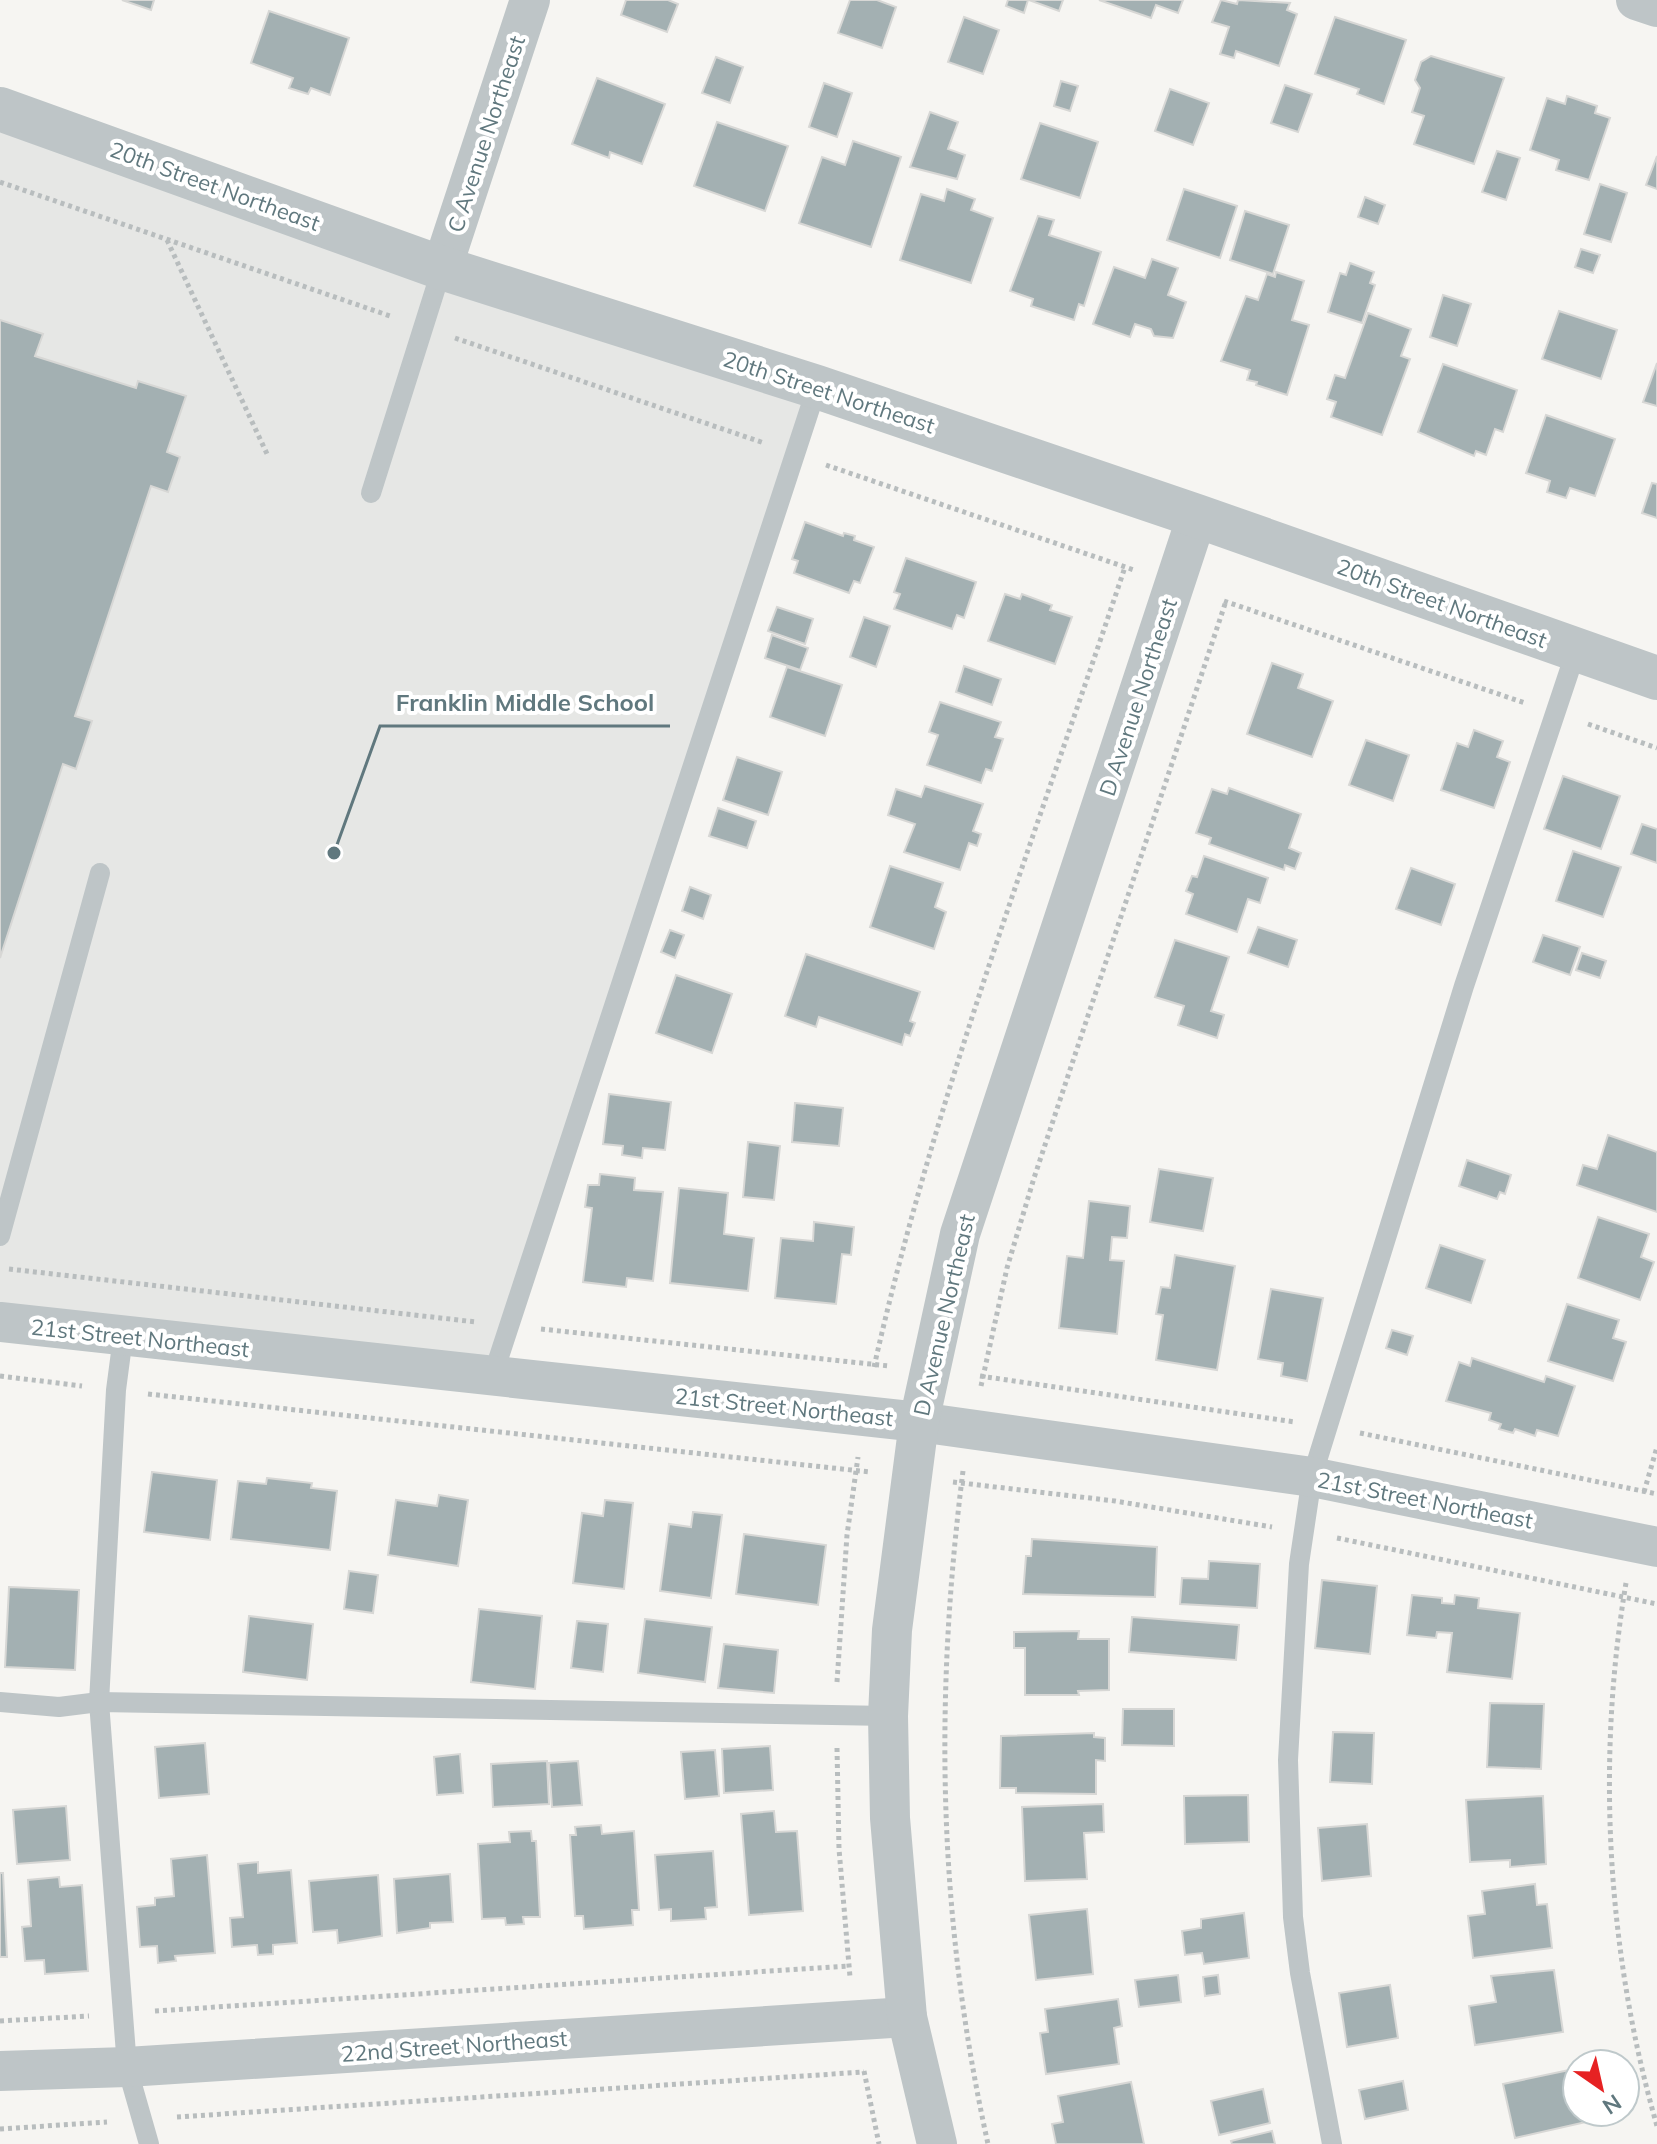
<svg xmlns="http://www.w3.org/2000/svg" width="1657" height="2144" font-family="Mulish,sans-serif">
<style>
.built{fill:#e6e7e5}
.building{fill:#a3b0b2;stroke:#d7d7d5;stroke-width:2}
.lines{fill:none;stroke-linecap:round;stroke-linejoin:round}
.path{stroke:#b8bdbe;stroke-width:5;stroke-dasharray:4 4;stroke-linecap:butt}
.service{stroke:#bec5c7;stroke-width:20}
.minor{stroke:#bec5c7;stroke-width:40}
.tertiary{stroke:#bec5c7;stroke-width:44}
.labels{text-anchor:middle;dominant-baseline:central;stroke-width:8;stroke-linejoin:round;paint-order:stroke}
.street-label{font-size:22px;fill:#60787e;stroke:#fff}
.leader{fill:none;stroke:#60787e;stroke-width:3}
.callout-dot{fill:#60787e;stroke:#fff;stroke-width:3}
.callout-label{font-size:24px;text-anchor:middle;font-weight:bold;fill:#60787e;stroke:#fff;stroke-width:8;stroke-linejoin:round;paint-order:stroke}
</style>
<rect width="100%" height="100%" fill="#f6f5f2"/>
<path class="built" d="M0,109L817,387L504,1361L0,1318Z"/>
<g class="building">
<path d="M122,0H154L151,10Z"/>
<path d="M626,0H668L678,4L667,32L621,15Z"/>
<path d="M850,0H877L896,7L882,48L838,33Z"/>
<path d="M1008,0H1028L1024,13L1006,6Z"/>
<path d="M1029,0H1063L1059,11Z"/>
<path d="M1099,0H1183L1178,13L1156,5L1151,18Z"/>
<path d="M1221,0L1237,4L1238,0L1290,3L1287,10L1297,14L1279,66L1236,51L1234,58L1220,54L1229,27L1212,22Z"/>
<path d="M269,11L349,38L330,95L311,88L308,94L289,88L293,78L251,63Z"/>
<path d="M964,17L999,30L983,74L948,62Z"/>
<path d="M1335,17L1406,40L1384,104L1357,94L1359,89L1315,74Z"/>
<path d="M1431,56L1504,78L1474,164L1414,144L1424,116L1412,112L1420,88L1415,80L1421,62Z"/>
<path d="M716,57L743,67L730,103L702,93Z"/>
<path d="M597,78L665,104L642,164L610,152L609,158L572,144Z"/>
<path d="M1061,81L1078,86L1070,111L1054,106Z"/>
<path d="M824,83L852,93L837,137L809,127Z"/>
<path d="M1285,85L1312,94L1298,132L1271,123Z"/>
<path d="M1170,89L1209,103L1193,145L1155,131Z"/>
<path d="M1567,96L1597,106L1595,113L1610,118L1589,180L1556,170L1559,160L1530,150L1547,98L1565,104Z"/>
<path d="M930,112L958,122L948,149L965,155L957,179L910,167Z"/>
<path d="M717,122L788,146L765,211L694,186Z"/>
<path d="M1040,123L1098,142L1080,198L1021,179Z"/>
<path d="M853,141L901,157L871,247L799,223L822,157L845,165Z"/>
<path d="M1497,151L1520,158L1506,200L1482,192Z"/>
<path d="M1657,156V189L1646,185Z"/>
<path d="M1600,184L1627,193L1611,242L1584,234Z"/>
<path d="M947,189L975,199L971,210L993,218L971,283L900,260L921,194L944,201Z"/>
<path d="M1184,189L1237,206L1220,258L1167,240Z"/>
<path d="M1365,197L1385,205L1378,224L1358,217Z"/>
<path d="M1245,211L1289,225L1273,274L1230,260Z"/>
<path d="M1038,216L1054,220L1049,235L1101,252L1084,306L1079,304L1074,320L1031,306L1033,299L1010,291Z"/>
<path d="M1581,249L1600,255L1593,273L1575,267Z"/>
<path d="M1152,259L1178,268L1168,295L1186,302L1173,338L1154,336L1151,329L1135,324L1130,337L1093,324L1114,267L1145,278Z"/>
<path d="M1350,263L1374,272L1370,283L1375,285L1362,323L1328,312L1340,273L1346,275Z"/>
<path d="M1276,272L1304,281L1292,320L1309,325L1287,395L1256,385L1257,382L1247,380L1250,370L1221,361L1246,296L1258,300L1267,274L1275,277Z"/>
<path d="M1443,295L1471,304L1457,346L1430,337Z"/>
<path d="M1559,311L1617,330L1601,379L1542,359Z"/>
<path d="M1368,313L1411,329L1401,356L1410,359L1382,435L1331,417L1336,402L1327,399L1335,375L1345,378Z"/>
<path d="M0,320L43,334L35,356L136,388L138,381L186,396L167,452L180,457L168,492L151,486L75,716L92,721L76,769L63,764L0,958Z"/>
<path d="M1657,363V406L1643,402Z"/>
<path d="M1443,364L1517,390L1503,432L1495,429L1486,455L1476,451L1474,456L1418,432Z"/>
<path d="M1546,415L1615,439L1595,496L1570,488L1566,498L1547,492L1550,481L1526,473Z"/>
<path d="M1652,483L1657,484V518L1642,513Z"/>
<path d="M805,522L843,536L844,533L855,536L854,540L874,547L860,583L854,581L849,593L794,573L798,561L792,559Z"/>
<path d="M906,558L976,582L964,618L957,615L952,629L894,609L900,594L894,592Z"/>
<path d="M1005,594L1020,599L1022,594L1052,605L1050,610L1072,617L1055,664L988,641Z"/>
<path d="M777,607L813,619L805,644L768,631Z"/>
<path d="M864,617L890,626L876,667L850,657Z"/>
<path d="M772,635L808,648L800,670L765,658Z"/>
<path d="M1272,663L1303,674L1298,688L1333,701L1312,757L1247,734Z"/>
<path d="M964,666L1001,679L992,705L956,692Z"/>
<path d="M787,667L842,685L825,736L770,717Z"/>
<path d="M940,702L1001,722L995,737L1003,739L992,771L986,769L981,783L927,765L938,735L929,732Z"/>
<path d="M1474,730L1503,741L1497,757L1510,762L1494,808L1441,790L1457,743L1468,747Z"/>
<path d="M1366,740L1409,755L1393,801L1349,785Z"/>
<path d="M737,757L782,772L768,815L723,800Z"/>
<path d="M1563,776L1620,796L1601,849L1544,829Z"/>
<path d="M925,786L983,804L973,831L981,834L977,846L969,843L960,870L904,852L915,824L888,815L896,789L921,797Z"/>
<path d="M1229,788L1301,814L1289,848L1301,853L1295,869L1285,865L1284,870L1209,844L1211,838L1196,833L1212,789L1227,794Z"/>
<path d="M718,808L756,821L747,848L709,836Z"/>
<path d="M1642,824L1657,829V863L1631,854Z"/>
<path d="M1573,851L1621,867L1603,917L1556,901Z"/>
<path d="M1204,856L1268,878L1260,903L1248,899L1237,932L1186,914L1193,894L1186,891L1192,876L1197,877Z"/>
<path d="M890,866L943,883L935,907L946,912L934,949L870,927Z"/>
<path d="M1411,868L1455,884L1441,925L1396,909Z"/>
<path d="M690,887L711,895L703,919L682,911Z"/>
<path d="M1258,927L1297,940L1288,967L1248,953Z"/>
<path d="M670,930L684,935L675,958L661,952Z"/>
<path d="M1543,935L1580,947L1570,975L1533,962Z"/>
<path d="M1175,940L1229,957L1211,1011L1224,1015L1217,1038L1178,1025L1184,1006L1155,997Z"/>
<path d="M1582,953L1606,961L1600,978L1576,970Z"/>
<path d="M806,954L920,992L910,1021L915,1023L910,1036L905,1034L902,1045L819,1017L816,1027L785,1016Z"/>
<path d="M676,975L732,994L712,1053L656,1033Z"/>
<path d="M609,1094L671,1102L665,1150L643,1148L642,1158L622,1155L623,1146L603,1144Z"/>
<path d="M795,1103L843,1108L839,1146L792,1142Z"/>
<path d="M1608,1135L1657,1152V1212L1577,1185L1583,1165L1597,1169Z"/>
<path d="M748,1142L780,1146L774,1200L743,1197Z"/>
<path d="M1467,1160L1511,1175L1505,1194L1500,1192L1497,1199L1459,1186Z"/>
<path d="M1159,1169L1213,1178L1203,1231L1150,1222Z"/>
<path d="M600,1174L635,1178L634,1190L663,1192L653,1281L627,1278L626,1287L583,1282L592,1208L585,1207L588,1185H599Z"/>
<path d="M679,1188L728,1193L724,1234L754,1238L748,1291L670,1283Z"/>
<path d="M1089,1201L1130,1206L1127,1238L1112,1237L1110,1260L1124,1261L1117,1334L1059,1328L1067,1256L1083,1258Z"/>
<path d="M1598,1217L1649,1234L1641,1257L1654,1262L1640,1300L1578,1278Z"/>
<path d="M814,1222L854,1227L851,1255L842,1254L836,1304L775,1298L781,1238L813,1241Z"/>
<path d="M1440,1245L1485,1260L1471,1303L1426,1288Z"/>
<path d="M1175,1255L1235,1266L1217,1370L1156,1360L1163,1315L1156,1314L1161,1287L1170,1288Z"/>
<path d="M1271,1289L1323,1298L1307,1381L1281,1376L1283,1363L1258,1359Z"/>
<path d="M1567,1304L1619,1320L1613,1338L1626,1342L1613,1381L1548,1361Z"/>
<path d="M1392,1330L1413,1336L1407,1355L1386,1348Z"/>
<path d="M1472,1358L1544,1382L1546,1376L1575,1386L1558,1436L1537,1430L1535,1436L1515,1429L1513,1433L1499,1429L1501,1424L1489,1420L1491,1413L1446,1401L1459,1362L1470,1366Z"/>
<path d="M152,1472L217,1480L210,1540L144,1532Z"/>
<path d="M267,1478L312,1483L311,1488L337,1491L330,1550L231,1539L238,1481L266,1484Z"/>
<path d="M439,1495L468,1500L458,1566L388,1555L396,1500L437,1506Z"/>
<path d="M605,1500L633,1503L624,1589L573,1583L582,1513L603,1516Z"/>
<path d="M693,1512L722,1515L711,1598L660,1591L669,1524L691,1527Z"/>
<path d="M744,1534L826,1545L818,1605L736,1594Z"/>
<path d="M1032,1539L1157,1547L1155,1597L1023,1594L1026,1556H1031Z"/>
<path d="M1209,1561L1260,1564L1257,1608L1180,1604L1182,1578L1208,1579Z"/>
<path d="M349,1571L378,1575L373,1613L344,1609Z"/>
<path d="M1322,1580L1377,1586L1370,1654L1315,1648Z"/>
<path d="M9,1587L79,1590L75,1670L5,1667Z"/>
<path d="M1412,1595L1442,1598V1603L1454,1604L1455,1595L1479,1598L1478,1608L1520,1613L1512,1679L1447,1672L1452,1633L1437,1632L1436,1638L1407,1635Z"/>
<path d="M479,1609L542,1616L535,1689L471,1682Z"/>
<path d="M249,1616L313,1624L307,1680L243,1672Z"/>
<path d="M1132,1617L1239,1625L1236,1660L1129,1652Z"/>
<path d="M645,1619L712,1627L705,1682L638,1673Z"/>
<path d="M577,1621L608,1624L603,1672L571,1668Z"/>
<path d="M1079,1631L1078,1639H1109V1690L1078,1691L1079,1695H1025V1648H1014V1632Z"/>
<path d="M724,1644L778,1650L774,1693L718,1688Z"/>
<path d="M1490,1703L1544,1704L1541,1769L1487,1767Z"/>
<path d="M1123,1709H1174V1746L1122,1745Z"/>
<path d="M1333,1732L1374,1733L1372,1784L1330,1782Z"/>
<path d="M1094,1733V1737L1105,1738V1761L1096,1760V1794L1016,1793V1788H1000L1001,1736Z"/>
<path d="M205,1743L209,1794L159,1798L155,1747Z"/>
<path d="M770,1746L773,1790L724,1793L722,1749Z"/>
<path d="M715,1750L719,1796L685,1799L681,1752Z"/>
<path d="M460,1754L463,1793L437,1795L434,1757Z"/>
<path d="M547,1761L549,1804L493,1807L491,1764Z"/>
<path d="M578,1761L582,1805L552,1807L549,1763Z"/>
<path d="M1248,1795L1249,1842L1185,1844L1184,1796Z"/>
<path d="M1543,1796L1546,1864L1510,1867V1860L1470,1862L1466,1800Z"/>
<path d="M1103,1804L1104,1832L1084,1833L1087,1879L1025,1881L1022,1807Z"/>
<path d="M66,1806L70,1860L17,1864L13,1810Z"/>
<path d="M774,1811L776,1832L797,1831L803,1911L749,1915L741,1814Z"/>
<path d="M1367,1824L1371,1876L1322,1881L1318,1828Z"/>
<path d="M601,1825L602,1834L634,1831L639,1910H632L633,1925L584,1929L583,1916H575L570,1835H576L575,1827Z"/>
<path d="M531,1831L532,1841H536L540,1917H523L524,1924L506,1925L505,1918L482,1919L478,1844L510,1842L509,1832Z"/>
<path d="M713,1851L717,1907L705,1908L706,1919L671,1921V1909L659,1910L655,1855Z"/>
<path d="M207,1855L215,1953L175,1956L176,1961L158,1963L157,1946L140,1947L137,1907L155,1905V1898L174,1896L171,1859Z"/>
<path d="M258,1862V1873L291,1870L297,1943L273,1945V1954L258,1955L257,1945L232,1947L230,1918L243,1917L238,1864Z"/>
<path d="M0,1873H3L7,1957H0Z"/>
<path d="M450,1874L453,1922L430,1923V1928L397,1933L394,1879Z"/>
<path d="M378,1875L382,1936L338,1943L337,1930L313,1932L309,1881Z"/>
<path d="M59,1877L60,1887L82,1885L88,1971L45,1974L44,1960L25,1961L22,1927L31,1926L28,1880Z"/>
<path d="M1535,1884L1537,1905L1547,1904L1552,1948L1473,1958L1468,1916L1485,1914L1482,1891Z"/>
<path d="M1087,1909L1093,1974L1036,1980L1029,1915Z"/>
<path d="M1244,1913L1249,1958L1204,1964L1202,1953L1185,1955L1182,1931L1201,1928V1919Z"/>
<path d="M1554,1970L1563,2032L1475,2045L1469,2006L1496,2002L1491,1976Z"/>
<path d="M1178,1975L1181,2002L1139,2007L1135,1980Z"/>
<path d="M1218,1975L1220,1994L1205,1996L1203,1977Z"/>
<path d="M1390,1985L1398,2038L1347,2047L1339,1993Z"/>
<path d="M1118,1999L1122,2026L1114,2028L1119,2064L1046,2074L1040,2033L1048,2032L1045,2009Z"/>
<path d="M1574,2069L1577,2112L1603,2113L1585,2117L1586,2122L1515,2138L1503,2084Z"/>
<path d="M1403,2081L1408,2110L1365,2119L1359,2090Z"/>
<path d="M1131,2082L1144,2144H1056L1052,2124L1063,2122L1058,2096Z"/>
<path d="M1263,2089L1270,2123L1219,2135L1211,2101Z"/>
<path d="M1272,2131L1275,2144H1232L1231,2141Z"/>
</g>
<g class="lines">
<g class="path">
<path d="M0,182L393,317"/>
<path d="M167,240L268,456"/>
<path d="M455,338L764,443"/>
<path d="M826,465L1134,570"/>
<path d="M1224,601L1525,703"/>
<path d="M1588,724L1657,748"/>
<path d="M9,1269L476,1322"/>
<path d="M541,1329L889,1366"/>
<path d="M874,1367C935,1096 1037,831 1125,567"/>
<path d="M0,1376L82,1386"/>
<path d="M980,1376L1295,1422"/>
<path d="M981,1386L1007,1268L1034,1178L1226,601"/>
<path d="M148,1394L870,1472"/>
<path d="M1360,1433L1657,1494"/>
<path d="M963,1471C934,1700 938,1918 988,2144"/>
<path d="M953,1482L1115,1501L1272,1527"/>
<path d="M1644,1492L1657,1447"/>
<path d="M1337,1538L1657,1604"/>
<path d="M1626,1583C1596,1761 1607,1953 1657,2126"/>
<path d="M837,1682L847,1535L858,1457"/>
<path d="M837,1748L839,1849L850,1977"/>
<path d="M155,2011L848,1966"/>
<path d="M0,2021L89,2016"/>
<path d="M864,2071L879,2144"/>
<path d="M177,2117L864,2072"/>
<path d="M0,2129L107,2122"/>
</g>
<g class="service">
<path d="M371,493L442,268"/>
<path d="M0,1236L100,873"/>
<path d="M123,1337L116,1390L99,1702L127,2067L149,2144"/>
<path d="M493,1375L817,387"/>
<path d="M0,1702L59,1707L99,1702L888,1716"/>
<path d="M1332,2144L1300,1973L1293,1917L1288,1760L1299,1564L1312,1477L1464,986L1576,651"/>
</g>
<g class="minor">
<path d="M1636,0L1657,7"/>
<path d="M442,268L530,0"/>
<path d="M0,1322L919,1422L1312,1477L1657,1547"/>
<path d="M0,2071L127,2067L907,2017"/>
<path d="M937,2144L907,2017L890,1818L888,1716L892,1630L919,1422L960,1234L1197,516"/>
</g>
<path class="tertiary" d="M0,109L442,268L817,387L1197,516L1657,678"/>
</g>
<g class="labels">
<g class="street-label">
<text transform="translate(486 134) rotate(-72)">C Avenue Northeast</text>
<text transform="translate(215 186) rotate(20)">20th Street Northeast</text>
<text transform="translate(829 392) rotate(18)">20th Street Northeast</text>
<text transform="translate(1442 603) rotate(20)">20th Street Northeast</text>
<text transform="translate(1138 697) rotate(-72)">D Avenue Northeast</text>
<text transform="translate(944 1315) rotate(-77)">D Avenue Northeast</text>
<text transform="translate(140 1338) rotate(6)">21st Street Northeast</text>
<text transform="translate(784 1407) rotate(6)">21st Street Northeast</text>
<text transform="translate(1425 1500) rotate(11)">21st Street Northeast</text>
<text transform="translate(454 2046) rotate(-4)">22nd Street Northeast</text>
</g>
</g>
<path class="leader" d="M334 853L380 726H670"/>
<circle class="callout-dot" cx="334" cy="853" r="8"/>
<g class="callout-label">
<text x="525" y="711">Franklin Middle School</text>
</g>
<g transform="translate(1601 2088) rotate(146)"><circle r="38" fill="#ffffff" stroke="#bfc9cb" stroke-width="2"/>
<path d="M0-6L14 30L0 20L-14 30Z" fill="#e62223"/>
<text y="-12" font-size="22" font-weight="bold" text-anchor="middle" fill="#60787e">N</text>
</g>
</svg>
